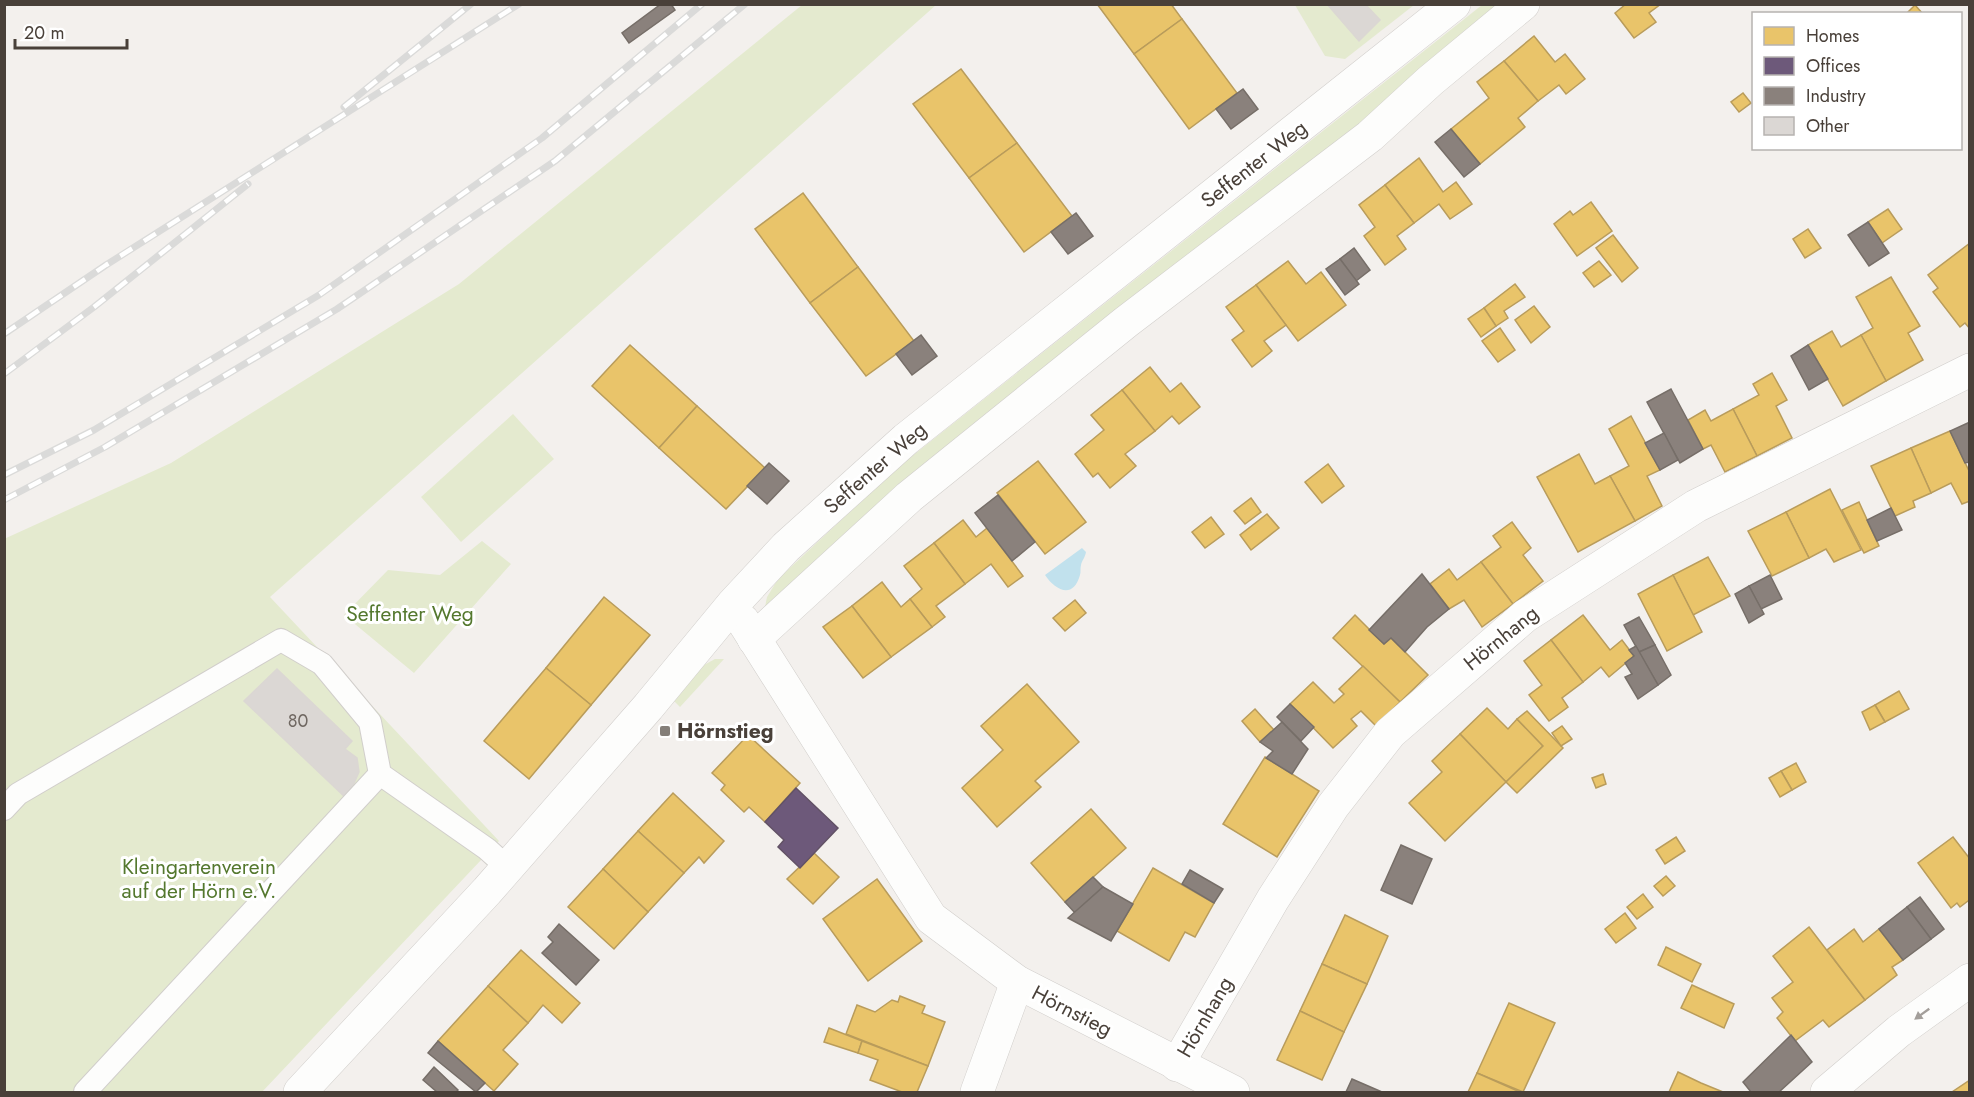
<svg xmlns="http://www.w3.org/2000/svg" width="1974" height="1097" font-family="Jost,sans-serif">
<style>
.green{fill:#e4eacf}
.water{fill:#c1e1ed}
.homes{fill:#e9c46a;stroke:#b99c5b;stroke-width:1.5}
.offices{fill:#6d597a;stroke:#625266;stroke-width:1.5}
.industry{fill:#8a817c;stroke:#766e68;stroke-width:1.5}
.building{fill:#dbd7d4;stroke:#dbd7d3;stroke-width:1.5}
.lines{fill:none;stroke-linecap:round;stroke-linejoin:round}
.service-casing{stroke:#d1cecb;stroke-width:24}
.minor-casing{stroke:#d1cecb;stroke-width:34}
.tertiary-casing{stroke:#d1cecb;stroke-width:34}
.service{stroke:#fdfdfc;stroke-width:22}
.minor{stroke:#fdfdfc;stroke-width:33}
.tertiary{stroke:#fdfdfc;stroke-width:33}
.rail-casing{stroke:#dadad9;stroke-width:7}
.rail{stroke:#fff;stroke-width:4.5;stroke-dasharray:14;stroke-linecap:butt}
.oneway{fill:#a39e9a}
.poi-dot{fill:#847e78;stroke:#fff;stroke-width:2}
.labels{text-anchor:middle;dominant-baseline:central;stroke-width:6;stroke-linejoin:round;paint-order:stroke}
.number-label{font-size:18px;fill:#6f6761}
.street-label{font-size:21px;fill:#494039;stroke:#fff}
.park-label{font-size:21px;fill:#54782e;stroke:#fff}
.poi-label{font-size:21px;font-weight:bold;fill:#494039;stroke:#fff;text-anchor:start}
</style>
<rect width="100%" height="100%" fill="#f3f0ed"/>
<g class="green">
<path d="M802,5H936L270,597L499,841L262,1092H5L4,539L171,463L459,284Z"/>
<path d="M1295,5H1414L1345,59L1325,56Z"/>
<path d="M1482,5H1505L1364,125L765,607L767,597L778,579L897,468Z"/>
<path d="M513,414L554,459L461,542L421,497Z"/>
<path d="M482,541L511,564L414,673L344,615L388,570L440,575Z"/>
<path d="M715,659H724L680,707L673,700L704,665Z"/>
</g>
<path class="water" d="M1082,548L1086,552C1085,558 1082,560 1081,565C1080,569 1081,572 1080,575C1073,600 1055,590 1045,575Z"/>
<g class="homes">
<path d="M1097,4H1171L1182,19L1134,54Z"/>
<path d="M1626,4H1661L1649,13L1656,22L1634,38L1615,13Z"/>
<path d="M1915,5L1923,14H1906Z"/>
<path d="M1182,19L1237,93L1189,129L1134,54Z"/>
<path d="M1534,36L1555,62L1565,54L1585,79L1566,94L1559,85L1538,101L1504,61Z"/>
<path d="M1504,61L1538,101L1518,118L1525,127L1480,164L1451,129L1489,98L1477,82Z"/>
<path d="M961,69L1017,143L969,178L913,104Z"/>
<path d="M1743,93L1751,103L1739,112L1731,102Z"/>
<path d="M1017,143L1072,216L1024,252L969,178Z"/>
<path d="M1419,158L1443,192L1456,182L1472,204L1450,219L1439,204L1414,223L1385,185Z"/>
<path d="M1385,185L1414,223L1397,236L1406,249L1385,265L1364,236L1375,227L1359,205Z"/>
<path d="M803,193L858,267L810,303L755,229Z"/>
<path d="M1591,202L1612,231L1577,256L1554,224L1570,211L1573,215Z"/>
<path d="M1888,209L1902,229L1882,243L1868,222Z"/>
<path d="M1808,229L1821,248L1805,258L1793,239Z"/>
<path d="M1613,235L1638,268L1622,282L1596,248Z"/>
<path d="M1970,243V329L1965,323L1960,327L1933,292L1938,288L1928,275Z"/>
<path d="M1288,261L1306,284L1321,272L1346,305L1298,341L1256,285Z"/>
<path d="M1599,261L1611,275L1594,287L1583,273Z"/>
<path d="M858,267L914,341L866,376L810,303Z"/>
<path d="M1891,277L1920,326L1908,333L1923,360L1886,381L1861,335L1873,328L1856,297Z"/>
<path d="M1515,284L1525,297L1504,311L1508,318L1496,326L1484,308Z"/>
<path d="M1256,285L1286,325L1264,341L1272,351L1252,367L1232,340L1244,331L1226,307Z"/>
<path d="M1534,306L1550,327L1531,343L1515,320Z"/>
<path d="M1484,308L1496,326L1481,337L1468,319Z"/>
<path d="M1500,328L1515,350L1498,362L1482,341Z"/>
<path d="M1832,331L1841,347L1861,335L1886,381L1843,406L1808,345Z"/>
<path d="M630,345L697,406L659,448L592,386Z"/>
<path d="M1150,367L1170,392L1181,383L1200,407L1179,424L1172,416L1155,431L1122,390Z"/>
<path d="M1772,373L1787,400L1776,406L1792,438L1757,456L1733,409L1759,395L1753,384Z"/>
<path d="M1122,390L1155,431L1125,454L1136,466L1110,488L1098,473L1093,477L1075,454L1104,430L1091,415Z"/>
<path d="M697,406L765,468L726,509L659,448Z"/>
<path d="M1733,409L1757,456L1725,472L1711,445L1703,449L1688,420L1705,410L1711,421Z"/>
<path d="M1631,416L1660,470L1647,476L1662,506L1635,521L1610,476L1629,466L1609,429Z"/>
<path d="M1950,431L1970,473V501L1962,504L1951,483L1931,493L1911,448Z"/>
<path d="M1911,448L1931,493L1913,501L1915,507L1895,516L1871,466Z"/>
<path d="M1579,454L1595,484L1610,476L1635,521L1578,552L1537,477Z"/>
<path d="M1038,461L1086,522L1045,554L997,493Z"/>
<path d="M1328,464L1344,486L1322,503L1305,482Z"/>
<path d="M1830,489L1861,550L1834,562L1826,549L1809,558L1786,512Z"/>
<path d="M1251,498L1261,512L1245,524L1234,511Z"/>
<path d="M1859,502L1879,546L1864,553L1842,510Z"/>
<path d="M1786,512L1809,558L1772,576L1748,531Z"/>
<path d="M1267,514L1279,528L1251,550L1240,535Z"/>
<path d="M1211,517L1224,534L1205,548L1192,532Z"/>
<path d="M963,520L976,537L987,528L1023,576L1008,587L991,564L965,584L934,543Z"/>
<path d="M1512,522L1531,548L1523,555L1543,581L1513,604L1481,562L1501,547L1493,536Z"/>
<path d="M934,543L965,584L936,606L945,617L932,627L910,599L922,589L904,566Z"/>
<path d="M1708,557L1730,596L1693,615L1673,575Z"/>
<path d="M1481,562L1513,604L1482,627L1464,600L1449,609L1430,584L1449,569L1457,580Z"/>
<path d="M1673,575L1702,632L1667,651L1638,594Z"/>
<path d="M882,582L901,607L910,599L932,627L891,657L852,606Z"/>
<path d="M604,597L650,635L591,705L546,668Z"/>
<path d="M1075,600L1086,613L1065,631L1053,618Z"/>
<path d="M852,606L891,657L863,678L823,627Z"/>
<path d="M1355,615L1384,644L1391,638L1428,675L1400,702L1333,638Z"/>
<path d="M1583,615L1610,650L1622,640L1634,656L1609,677L1601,667L1583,682L1551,640Z"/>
<path d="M1551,640L1583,682L1562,698L1568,707L1549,721L1529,695L1542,685L1524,661Z"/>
<path d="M1363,666L1400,702L1376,726L1361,711L1351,719L1357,726L1333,748L1290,704L1313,682L1334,703L1344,694L1339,689Z"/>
<path d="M546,668L591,705L529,779L484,741Z"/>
<path d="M1027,684L1079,742L1035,781L1041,787L997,827L962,788L1003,750L981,726Z"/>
<path d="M1899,691L1909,709L1885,722L1875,705Z"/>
<path d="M1875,705L1885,722L1870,730L1862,712Z"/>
<path d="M1487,708L1508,729L1517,719L1543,746L1506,782L1460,734Z"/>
<path d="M1255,709L1274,730L1260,742L1242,721Z"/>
<path d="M1527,711L1563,748L1517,793L1506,782L1543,746L1517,719Z"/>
<path d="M1562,726L1572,739L1561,746L1552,733Z"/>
<path d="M1460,734L1506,782L1445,841L1409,803L1442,772L1432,761Z"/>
<path d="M748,735L800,783L765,822L749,807L744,812L721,790L725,785L712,773Z"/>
<path d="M1265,757L1319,791L1277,857L1223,824Z"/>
<path d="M1796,763L1806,782L1792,790L1781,771Z"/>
<path d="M1781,771L1792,790L1780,797L1769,778Z"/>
<path d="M1603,774L1606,784L1596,788L1592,778Z"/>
<path d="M673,793L724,841L704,863L699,857L684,873L638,831Z"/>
<path d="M1091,809L1126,848L1065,902L1031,863Z"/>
<path d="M638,831L684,873L648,912L603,869Z"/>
<path d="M1676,837L1685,851L1665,864L1656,850Z"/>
<path d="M1953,837L1970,859V903L1968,901L1960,907L1957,903L1951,908L1918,863Z"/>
<path d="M814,853L839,877L813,904L787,879Z"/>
<path d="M1153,868L1214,903L1195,937L1185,932L1169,961L1117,931Z"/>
<path d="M603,869L648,912L614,949L568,907Z"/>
<path d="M1666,876L1675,886L1663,896L1654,886Z"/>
<path d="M877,879L922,941L868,981L823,919Z"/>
<path d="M1643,894L1653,907L1637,919L1627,907Z"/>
<path d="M1625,913L1636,928L1616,943L1605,929Z"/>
<path d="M1345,915L1388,936L1367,984L1322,964Z"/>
<path d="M1809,927L1865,1000L1829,1027L1823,1020L1795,1041L1777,1018L1783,1012L1772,998L1793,982L1773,956Z"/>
<path d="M1854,929L1863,942L1879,929L1903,960L1892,967L1897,975L1865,1000L1827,950Z"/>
<path d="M1666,947L1701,964L1692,982L1658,965Z"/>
<path d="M521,950L580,1003L562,1023L543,1005L528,1023L488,986Z"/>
<path d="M1322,964L1367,984L1344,1032L1300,1011Z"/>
<path d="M1692,985L1734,1004L1724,1028L1681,1008Z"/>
<path d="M488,986L528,1023L503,1050L518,1064L494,1091L438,1041Z"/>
<path d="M900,996L925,1006L922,1013L945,1022L928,1066L846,1034L857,1005L875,1012L892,1000L898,1002Z"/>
<path d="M1509,1003L1555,1023L1523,1092L1477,1073Z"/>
<path d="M1300,1011L1344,1032L1322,1080L1277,1060Z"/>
<path d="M829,1028L862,1041L858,1053L824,1042Z"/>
<path d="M862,1041L928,1066L917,1092H902L870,1080L878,1060L858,1053Z"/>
<path d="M1678,1072L1701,1083L1723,1092H1669Z"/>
<path d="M1477,1073L1520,1092H1468Z"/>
<path d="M1970,1080V1092H1952Z"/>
</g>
<path class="offices" d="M796,788L838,828L800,868L778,847L784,840L765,822Z"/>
<g class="industry">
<path d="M661,4H671L675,10L629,43L622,33Z"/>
<path d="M1243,89L1258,109L1231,129L1216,109Z"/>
<path d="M1451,129L1480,164L1464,177L1435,142Z"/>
<path d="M1076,213L1093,236L1068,254L1051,232Z"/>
<path d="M1868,222L1889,253L1869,266L1848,235Z"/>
<path d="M1354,248L1370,270L1356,281L1340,259Z"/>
<path d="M1340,259L1359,284L1345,295L1326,269Z"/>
<path d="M921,335L937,356L912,375L896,354Z"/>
<path d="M1808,345L1828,379L1809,390L1791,356Z"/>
<path d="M1671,389L1703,449L1680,463L1647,402Z"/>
<path d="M1970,422V462L1965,463L1950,431Z"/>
<path d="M1664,433L1678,460L1660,470L1645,443Z"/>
<path d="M769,463L789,481L767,504L747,486Z"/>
<path d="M998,495L1035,542L1012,561L975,513Z"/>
<path d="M1891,508L1902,530L1877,541L1867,520Z"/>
<path d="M1422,574L1449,609L1427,627L1405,652L1391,638L1384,644L1369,630Z"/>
<path d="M1770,575L1782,599L1761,609L1749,586Z"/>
<path d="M1749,586L1764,614L1749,623L1735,594Z"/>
<path d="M1639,617L1655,645L1639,652L1624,625Z"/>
<path d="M1655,645L1671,675L1658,685L1639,652Z"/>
<path d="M1636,646L1658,685L1638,699L1625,677L1632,674L1625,663L1634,656L1629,650Z"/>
<path d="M1290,704L1314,727L1301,741L1277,717Z"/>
<path d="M1282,722L1308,749L1292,774L1266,758L1273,751L1260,742Z"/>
<path d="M1401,845L1432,859L1412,904L1381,890Z"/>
<path d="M1190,870L1223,889L1214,903L1182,884Z"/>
<path d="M1093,877L1103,887L1075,913L1065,902Z"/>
<path d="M1103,887L1133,904L1111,941L1068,918Z"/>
<path d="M1920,897L1944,929L1931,939L1907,907Z"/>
<path d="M1907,907L1931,939L1903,960L1879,929Z"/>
<path d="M559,924L599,960L576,985L542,953L553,942L548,937Z"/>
<path d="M1791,1035L1812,1062L1779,1092H1751L1743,1082Z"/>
<path d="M438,1041L485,1083L476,1092L428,1053Z"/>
<path d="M434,1067L458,1090L456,1092H437L423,1080Z"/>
<path d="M1352,1079L1382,1092H1346Z"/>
</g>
<g class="building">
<path d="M1327,4H1365L1380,20L1359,41Z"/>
<path d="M277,669L352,741L345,749L357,758L359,772L347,799L244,701Z"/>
</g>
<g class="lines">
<g class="service-casing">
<g id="service">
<path d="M4,809L18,794L281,640L322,664L370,722L380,774L487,849L507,867"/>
<path d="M85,1092L380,774"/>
</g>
</g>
<g class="minor-casing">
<g id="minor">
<path d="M743,621L931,918L1017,982L1233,1092"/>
<path d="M754,639L909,497L1126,322L1370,136L1430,81L1523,4"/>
<path d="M1177,1065L1273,899L1333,806L1390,733L1525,616L1696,506L1970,370"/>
<path d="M977,1092L1017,982"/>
<path d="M1827,1092L1899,1031L1970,980"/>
</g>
</g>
<g class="tertiary-casing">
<path id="tertiary" d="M300,1092L487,891L648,707L733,604L786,547L906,439L1454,4"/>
</g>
<use href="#service" class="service"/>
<use href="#minor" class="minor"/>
<use href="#tertiary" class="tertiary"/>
<g class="rail-casing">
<g id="rail">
<path d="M344,107L471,4"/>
<path d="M4,334L106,265L519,4"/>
<path d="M4,374L94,307L248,184"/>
<path d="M4,475L94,430L319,295L542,138L702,4"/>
<path d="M4,500L105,447L337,309L555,161L745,4"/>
</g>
</g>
<use href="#rail" class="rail"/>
</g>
<defs><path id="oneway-solid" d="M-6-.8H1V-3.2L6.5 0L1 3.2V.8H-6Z" transform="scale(1.5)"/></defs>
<use class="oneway" href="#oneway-solid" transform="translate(1922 1014) rotate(144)"/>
<rect class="poi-dot" x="659" y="725" width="12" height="12" rx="3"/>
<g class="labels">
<g class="number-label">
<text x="298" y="721">80</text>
</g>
<g class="street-label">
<text transform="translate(1254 164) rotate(-38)">Seffenter Weg</text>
<text transform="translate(875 468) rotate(-41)">Seffenter Weg</text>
<text transform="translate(1501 638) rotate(-39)">Hörnhang</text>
<text transform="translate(1072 1011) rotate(27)">Hörnstieg</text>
<text transform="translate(1205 1017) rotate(-60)">Hörnhang</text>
</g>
<g class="park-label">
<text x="410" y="614">Seffenter Weg</text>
<text x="199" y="867">Kleingartenverein<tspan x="199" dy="24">auf der Hörn e.V.</tspan></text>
</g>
<g class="poi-label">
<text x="677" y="731">Hörnstieg</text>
</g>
</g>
<rect width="1974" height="1097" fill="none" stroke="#494039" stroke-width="12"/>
<rect x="1752" y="12" width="210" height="138" fill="#ffffff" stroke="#b6b3b0" stroke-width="1.5"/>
<rect x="1764" y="27" width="30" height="18" fill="#e9c46a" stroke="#b6b3b0" stroke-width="1.5"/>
<text x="1806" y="42" font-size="18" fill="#494039">Homes</text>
<rect x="1764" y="57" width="30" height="18" fill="#6d597a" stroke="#b6b3b0" stroke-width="1.5"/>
<text x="1806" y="72" font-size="18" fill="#494039">Offices</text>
<rect x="1764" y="87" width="30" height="18" fill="#8a817c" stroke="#b6b3b0" stroke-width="1.5"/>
<text x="1806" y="102" font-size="18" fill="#494039">Industry</text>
<rect x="1764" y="117" width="30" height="18" fill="#dbd7d4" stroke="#b6b3b0" stroke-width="1.5"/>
<text x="1806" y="132" font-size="18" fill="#494039">Other</text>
<path d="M15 39v9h112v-9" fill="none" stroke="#494039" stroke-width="3"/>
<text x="24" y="39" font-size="18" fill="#494039" stroke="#ffffff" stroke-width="4.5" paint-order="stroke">20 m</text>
</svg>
